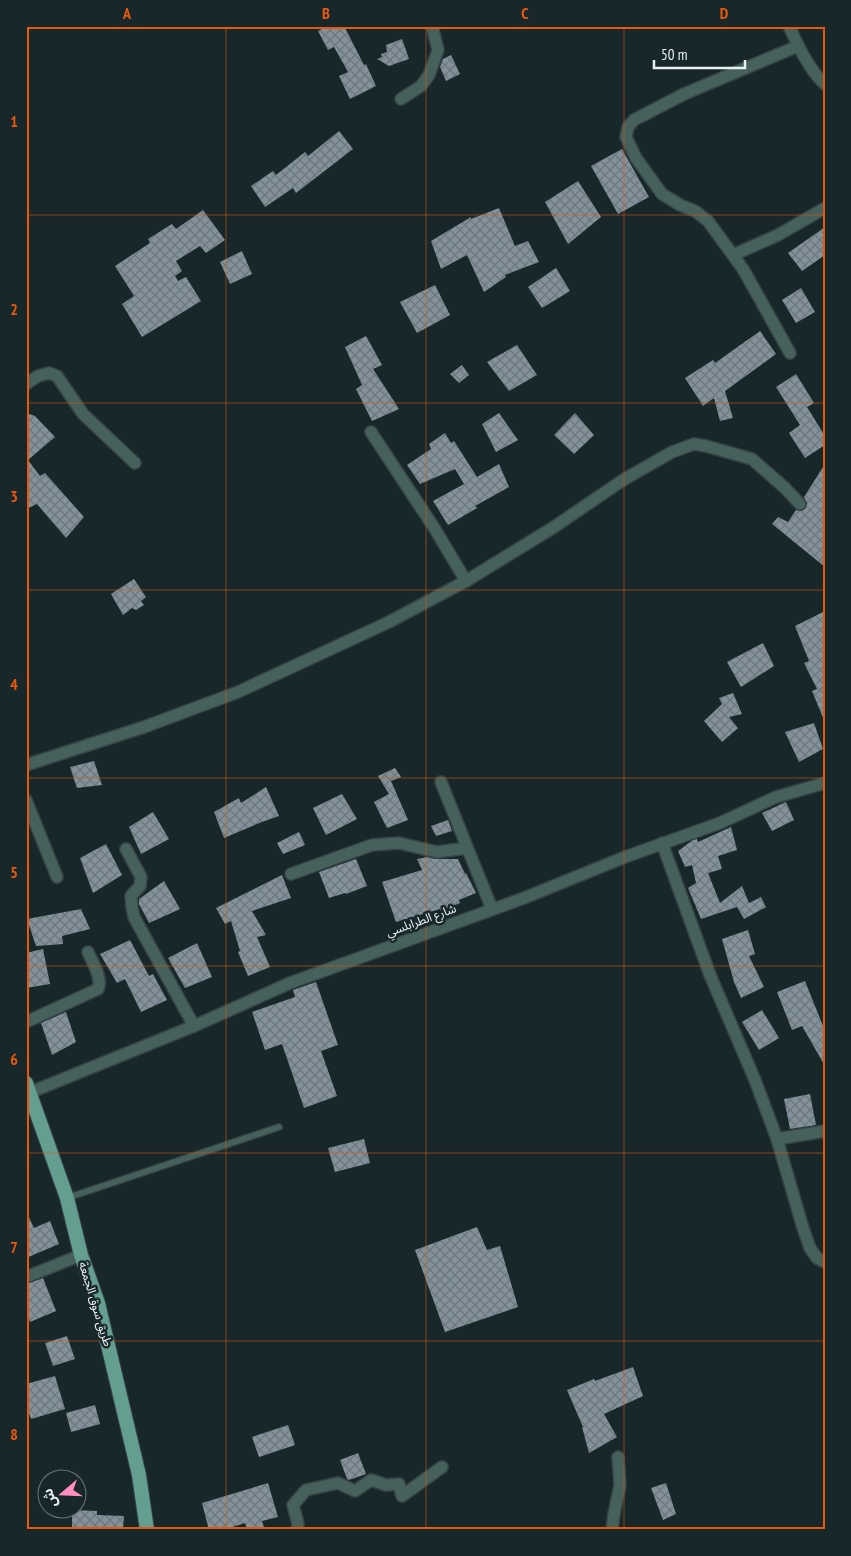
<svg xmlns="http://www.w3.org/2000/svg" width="851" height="1556" font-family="'PT Sans Narrow','Noto Sans Arabic',sans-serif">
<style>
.building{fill:url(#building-cross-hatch)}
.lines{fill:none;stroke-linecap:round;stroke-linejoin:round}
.service-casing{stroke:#354446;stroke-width:8}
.minor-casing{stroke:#354446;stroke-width:14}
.primary-casing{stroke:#354446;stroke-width:16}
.service{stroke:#46615b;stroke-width:5.5}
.minor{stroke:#46615b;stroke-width:11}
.primary{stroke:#639e91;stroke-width:14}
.grid{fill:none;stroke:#e8590c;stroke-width:1;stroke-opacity:0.55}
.labels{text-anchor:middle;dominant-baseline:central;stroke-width:5;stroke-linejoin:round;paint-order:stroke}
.street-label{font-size:12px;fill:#e7f1f2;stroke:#18282a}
.neatline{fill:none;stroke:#e8590c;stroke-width:2}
.grid-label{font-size:16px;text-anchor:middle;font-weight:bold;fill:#e8590c}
</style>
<defs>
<pattern id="building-cross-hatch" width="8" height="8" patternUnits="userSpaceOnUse" patternTransform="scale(1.25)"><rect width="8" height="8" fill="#83919a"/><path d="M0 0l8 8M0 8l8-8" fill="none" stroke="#6d777e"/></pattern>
</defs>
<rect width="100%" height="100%" fill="#18282a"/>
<g class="building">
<path d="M327,26H344L364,65L366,64L376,86L350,99L339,76L348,72L334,47L328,50L318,31Z"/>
<path d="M402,39L409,59L389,66L377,59L382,57L381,54L387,52L386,45Z"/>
<path d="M451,55L460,74L446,81L440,67L443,59Z"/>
<path d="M339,131L353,149L296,193L293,188L265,207L251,186L273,171L276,175L305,152L308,156Z"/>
<path d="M622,149L649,197L618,214L591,166Z"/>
<path d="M578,181L601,217L568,244L545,202Z"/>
<path d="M499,208L515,246L528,241L539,262L505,275L506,277L484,292L467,255L441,269L431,241L471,217V219Z"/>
<path d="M203,210L225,240L206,253L200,246L176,261L182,271L175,276L178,281L186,277L201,301L142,337L122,304L134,296L115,266L150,243L148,239L172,224L176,229Z"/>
<path d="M825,227V255L802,271L788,253Z"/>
<path d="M242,251L252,274L230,284L220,262Z"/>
<path d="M556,268L570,291L542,308L528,287Z"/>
<path d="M435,285L450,315L417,333L400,302Z"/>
<path d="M801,288L815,312L796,323L782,300Z"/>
<path d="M760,331L776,354L725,391L733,418L720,421L714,398L703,406L685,378L713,360L715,363Z"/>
<path d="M366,336L382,365L373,369L399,409L372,421L356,389L362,385L345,347Z"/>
<path d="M517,345L537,375L509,391L487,362Z"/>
<path d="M462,365L469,375L459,383L450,374Z"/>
<path d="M796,374L814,403L807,407L825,436V445L805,458L789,433L800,425L776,387Z"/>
<path d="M26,413L35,416L55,437L28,460L40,476L45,473L84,517L66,538L37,504L26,509Z"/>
<path d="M499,413L518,440L496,452L482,424Z"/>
<path d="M575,413L594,435L574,454L554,435Z"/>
<path d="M445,433L451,443L454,441L477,477L499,464L509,487L475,506L477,508L448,525L433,501L464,484L455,469L420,484L407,465L431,449L429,444Z"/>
<path d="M825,464V567L772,524L778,517L788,522L796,510L801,511L805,509L807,503L804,497Z"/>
<path d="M134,579L146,597L141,601L144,605L136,610L132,608L123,615L111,594Z"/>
<path d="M825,611V720H824L812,691L817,689L804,663L809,661L795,626Z"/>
<path d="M763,643L774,666L741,687L727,662Z"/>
<path d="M733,693L742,714L729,717L738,728L722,742L704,721L722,704L719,698Z"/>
<path d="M814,723L823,749L799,762L785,732Z"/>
<path d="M94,761L102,785L77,788L70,767Z"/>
<path d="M395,768L401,777L391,781L408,820L387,828L374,802L389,794L378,776Z"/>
<path d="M266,787L279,816L262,822L224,838L214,812L239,798L241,803Z"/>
<path d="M342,794L357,819L326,835L313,808Z"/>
<path d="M786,802L794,820L772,831L762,813Z"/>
<path d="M153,812L169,839L141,854L129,827Z"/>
<path d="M448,820L452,831L436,836L431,826Z"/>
<path d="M731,827L737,850L718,856L722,869L708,873L720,903L742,886L749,903L761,897L766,907L744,919L737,907L701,919L688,888L696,883L692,865L685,867L678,851L693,840L697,839L698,842Z"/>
<path d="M299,832L305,845L283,854L277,843Z"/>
<path d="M106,844L122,875L93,893L80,858Z"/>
<path d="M427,857L436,859H458L465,874L466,873L476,893L459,900L460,903L441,911L440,909L396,922L382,882L422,870L417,859Z"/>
<path d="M356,859L367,886L346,894L345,893L329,898L319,872Z"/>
<path d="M282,875L291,898L252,911L266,935L257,937L270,967L248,976L238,952L240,951L231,921L225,924L216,908Z"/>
<path d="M164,881L180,909L149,923L139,904V899Z"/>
<path d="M81,909L90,929L62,936L63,944L36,946L27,919Z"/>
<path d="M748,930L755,954L749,956L764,987L741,998L734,982L722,939Z"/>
<path d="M130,940L149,976L153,974L167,1000L141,1012L125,979L117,983L100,954Z"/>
<path d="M197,943L212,977L185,988L168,958Z"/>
<path d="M43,949L50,984L26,988V953Z"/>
<path d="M805,981L825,1031V1066L802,1026L792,1030L777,992Z"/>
<path d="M316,982L338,1045L321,1051L337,1096L304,1108L282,1044L265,1050L252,1012L295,997L293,990Z"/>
<path d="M762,1010L779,1038L759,1050L742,1022Z"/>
<path d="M66,1012L76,1042L52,1055L41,1023Z"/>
<path d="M810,1094L816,1125L790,1129L784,1099Z"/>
<path d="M364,1139L370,1163L335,1172L328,1148Z"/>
<path d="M26,1211L34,1228L50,1221L59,1244L26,1258Z"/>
<path d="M477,1227L487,1250L500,1246L518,1307L445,1332L415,1250Z"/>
<path d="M43,1278L56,1311L30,1322L26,1312V1284Z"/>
<path d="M67,1336L75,1359L53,1366L45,1343Z"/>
<path d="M633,1367L643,1396L604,1414L617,1437L589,1453L582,1427H583L567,1390L594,1379L595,1381Z"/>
<path d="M55,1376L65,1409L31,1419L26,1404V1399L29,1398L26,1384Z"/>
<path d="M95,1405L100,1424L71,1432L66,1413Z"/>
<path d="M288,1425L295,1445L259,1457L252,1437Z"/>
<path d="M358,1453L366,1474L349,1480L347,1479L340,1460Z"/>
<path d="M268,1483L278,1517L262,1521L265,1530H247L245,1523L223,1530H209L202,1503Z"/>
<path d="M666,1483L676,1514L663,1520L651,1488Z"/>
<path d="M72,1510L97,1511V1515L124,1516L123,1530H72Z"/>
</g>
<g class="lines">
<g class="service-casing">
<path id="service" d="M67,1198L279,1127"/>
</g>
<g class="minor-casing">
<g id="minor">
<path d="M789,26C797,44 810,72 825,84"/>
<path d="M401,99L421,86L429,75L438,50L432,26"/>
<path d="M733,255L778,235L825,208"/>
<path d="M790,353L743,269L708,221L695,211L680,205L662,194L636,158L626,137L628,127L634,120L684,94L798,46"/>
<path d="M26,384L38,376L49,373L57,376L83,414L135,463"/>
<path d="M371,432L433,526L466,581"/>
<path d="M26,765L144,727L238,692L389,622L466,581L554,527L623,480L672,452L694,444L706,446L752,459L785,488L800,504"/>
<path d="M441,782L492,909"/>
<path d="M26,800L57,877"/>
<path d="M662,843L710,975L755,1080L777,1139L803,1228L810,1248L817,1258L825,1262"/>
<path d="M126,849L141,877L140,886L131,896L132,907L134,917L194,1026"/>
<path d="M291,874L372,845L399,843L437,852L467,848"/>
<path d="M26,1022L98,989C103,978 92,962 88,952"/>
<path d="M26,1094L194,1026L290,983L524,898L625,857L720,823L776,797L825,783"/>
<path d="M777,1139L825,1131"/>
<path d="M26,1277L81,1255"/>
<path d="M297,1530L298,1524L293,1505L306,1490L338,1483L355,1491L371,1480L386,1485L399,1484L402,1496L442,1467"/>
<path d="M612,1530L614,1514L620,1485L618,1457"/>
</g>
</g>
<g class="primary-casing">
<path id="primary" d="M26,1083L67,1198L81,1255L98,1303L139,1475L147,1530"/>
</g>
<use href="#service" class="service"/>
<use href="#minor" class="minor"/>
<use href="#primary" class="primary"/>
</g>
<path class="grid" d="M226,26V1530M426,26V1530M624,26V1530M26,215H825M26,403H825M26,590H825M26,778H825M26,966H825M26,1153H825M26,1341H825"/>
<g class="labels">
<g class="street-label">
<text transform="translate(421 920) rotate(-20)">شارع الطرابلسي</text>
<text transform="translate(96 1304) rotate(73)">طريق سوق الجمعة</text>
</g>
</g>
<rect width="851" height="1556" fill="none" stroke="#18282a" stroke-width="55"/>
<g transform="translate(62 1494) rotate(251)"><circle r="24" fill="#18282a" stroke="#6b787a"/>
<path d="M0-4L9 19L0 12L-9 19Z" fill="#fd8ebf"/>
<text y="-8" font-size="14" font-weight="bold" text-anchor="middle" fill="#e7f1f2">ش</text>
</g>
<path d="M654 60v8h91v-8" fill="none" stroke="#e7f1f2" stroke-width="2.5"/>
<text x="661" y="60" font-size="15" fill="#e7f1f2" stroke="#18282a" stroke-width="4" paint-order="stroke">50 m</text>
<rect x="28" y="28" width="796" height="1500" class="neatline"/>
<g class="grid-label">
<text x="127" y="19">A</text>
<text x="326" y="19">B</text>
<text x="525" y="19">C</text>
<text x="724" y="19">D</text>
<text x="14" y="127">1</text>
<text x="14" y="315">2</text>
<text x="14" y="502">3</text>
<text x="14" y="690">4</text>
<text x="14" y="878">5</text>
<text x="14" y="1065">6</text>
<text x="14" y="1253">7</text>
<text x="14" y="1440">8</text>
</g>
</svg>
